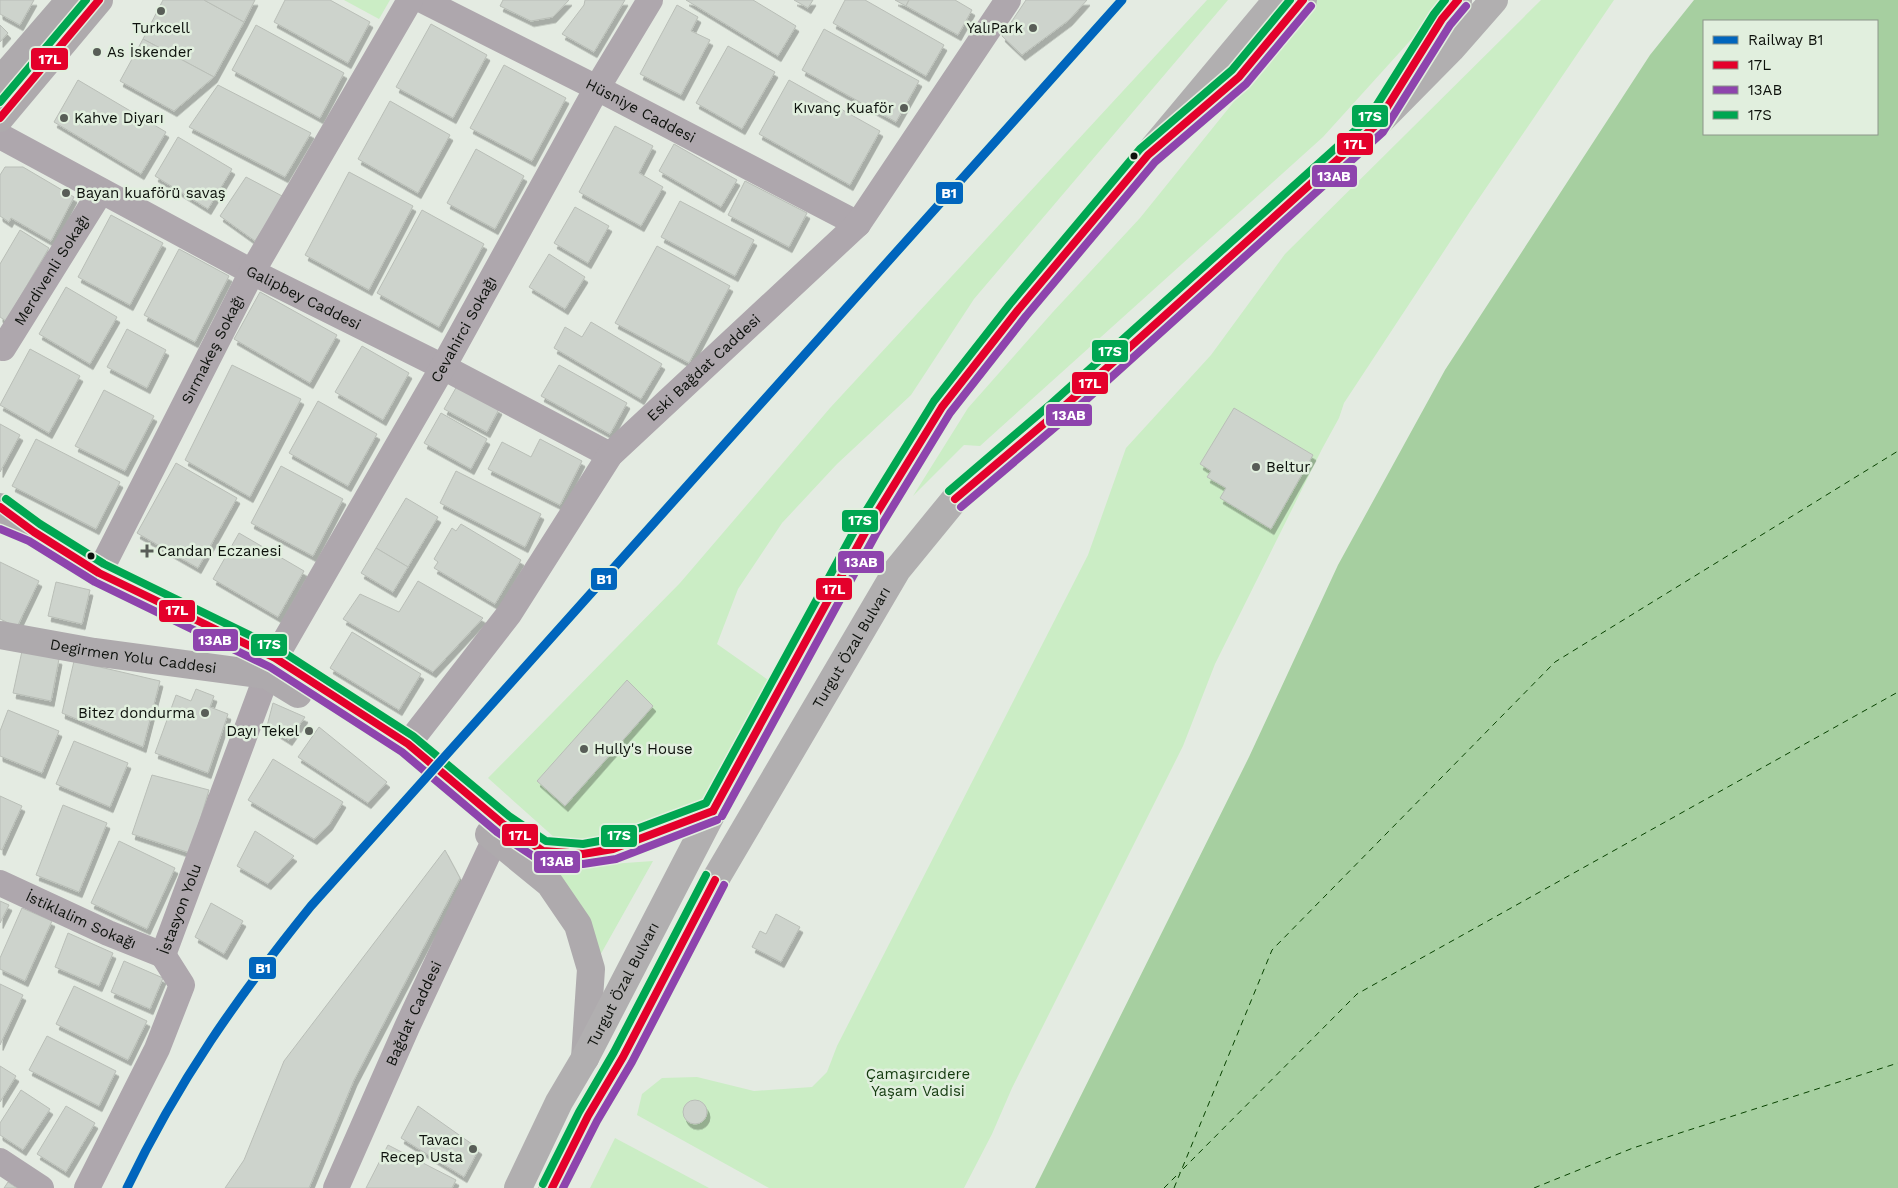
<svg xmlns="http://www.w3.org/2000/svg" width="1898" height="1188" font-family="'Work Sans',sans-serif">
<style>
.green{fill:#cbedc5}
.water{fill:#a6cfa0;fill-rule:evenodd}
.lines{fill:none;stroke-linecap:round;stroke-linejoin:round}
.ferry{stroke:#084200;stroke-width:1;stroke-dasharray:6 5;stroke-linecap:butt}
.building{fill:#cdd3cc;stroke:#b9beb7;filter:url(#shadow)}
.minor{stroke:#aea7ad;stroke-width:26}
.major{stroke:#aeaaad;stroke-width:28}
.highway{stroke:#b1afb0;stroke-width:28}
.bus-1-casing{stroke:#e1efde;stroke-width:11}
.bus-2-casing{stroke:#e1efde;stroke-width:11}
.bus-3-casing{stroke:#e1efde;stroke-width:11}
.bus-1{stroke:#e4002b;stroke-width:8}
.bus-2{stroke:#8e44ad;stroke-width:8}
.bus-3{stroke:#00a651;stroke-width:8}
.rail-1-casing{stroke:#e1efde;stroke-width:12}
.rail-1{stroke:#0065bd;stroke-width:9}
.poi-dot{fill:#585d57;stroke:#e1efde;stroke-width:2}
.bus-dot{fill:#0d110c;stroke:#e1efde;stroke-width:2}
.labels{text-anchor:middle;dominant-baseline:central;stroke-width:5;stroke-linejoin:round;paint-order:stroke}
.poi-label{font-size:15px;fill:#0d110c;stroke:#e1efde;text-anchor:start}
.street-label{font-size:15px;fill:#0d110c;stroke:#e1efde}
.park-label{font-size:15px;fill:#13390e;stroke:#e1efde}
.line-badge{stroke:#e1efde;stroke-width:2}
.badge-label{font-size:14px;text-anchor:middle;font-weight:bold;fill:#fff}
</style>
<defs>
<filter id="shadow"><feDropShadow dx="3" dy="5.5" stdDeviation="0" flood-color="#0004"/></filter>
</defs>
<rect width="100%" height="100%" fill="#e4ebe2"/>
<g class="green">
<path d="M344,0H390L379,19Z"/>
<path d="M1207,0H1228L974,299L911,395L837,464L782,523L738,589L717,644L771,682L703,802L592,845L555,838L488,778L680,583L830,408Z"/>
<path d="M1316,0H1447L1323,137L980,446L964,445L913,496L968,408L1052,313L1140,218Z"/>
<path d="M1541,0H1614L1471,210L1344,403L1339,418L1322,449L1215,664L1183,746L1012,1088L992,1134L964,1188H769L637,1115L642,1094L662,1078L697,1077L754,1091L812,1087L827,1072L837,1046L1088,555L1126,448L1211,355L1285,254Z"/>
<path d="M653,861L598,959L569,892L554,868Z"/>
<path d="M615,1138L709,1188H590Z"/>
</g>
<path class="water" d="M1694,0H1898V1188H1035L1249,757L1338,565L1445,370L1650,55ZM1704,21H1877V134H1704Z"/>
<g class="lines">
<g class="ferry">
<path d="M1183,1169L1357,994L1898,692"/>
<path d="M1164,1188L1180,1172"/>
<path d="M1174,1188L1272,950L1555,662L1898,451"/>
<path d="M1534,1188L1633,1148L1898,1063"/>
</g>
</g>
<g class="building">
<path d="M0,0H34L20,25L0,14Z"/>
<path d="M163,0H204L244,22L214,77L143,39Z"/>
<path d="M204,0H255L244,22Z"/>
<path d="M285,0H330L370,22L348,63L274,22Z"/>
<path d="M503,0H569L553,17L531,21L500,6Z"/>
<path d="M585,0H625L594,52L562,34L584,5Z"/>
<path d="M686,0H753L796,26L778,56Z"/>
<path d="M794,0H813L808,8Z"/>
<path d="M845,0H865L944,45L926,76L833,23Z"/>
<path d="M895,0H909L906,6Z"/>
<path d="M909,0H955L972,10L958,35L906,6Z"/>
<path d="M1026,0H1087L1069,20L1022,55L1002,36Z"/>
<path d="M677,5L698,17L691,31L710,40L681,95L640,74Z"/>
<path d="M431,24L487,55L453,118L396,87Z"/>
<path d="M0,25L8,33L0,42Z"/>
<path d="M256,25L344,73L320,118L232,70Z"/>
<path d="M824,29L919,81L896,122L802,70Z"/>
<path d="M143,39L214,77L174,111L120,81Z"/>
<path d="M728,46L775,72L742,129L696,103Z"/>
<path d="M504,65L566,98L532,161L470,128Z"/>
<path d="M78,80L166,132L141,174L54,122Z"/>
<path d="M789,80L880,131L850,185L759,134Z"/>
<path d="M218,85L311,133L285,177L189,127Z"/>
<path d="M390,101L450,135L418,193L358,159Z"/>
<path d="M615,126L653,146L639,173L663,187L641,226L579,192Z"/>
<path d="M178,137L232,169L208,209L155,176Z"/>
<path d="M674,144L737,180L721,207L659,171Z"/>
<path d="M476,149L524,176L495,229L447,203Z"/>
<path d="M5,167H23L74,197L51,241L11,218L9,222L0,216V175Z"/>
<path d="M349,172L413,206L369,290L305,255Z"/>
<path d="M246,177L284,197L255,241L220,216Z"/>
<path d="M745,181L807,213L789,247L728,215Z"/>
<path d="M680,201L754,240L735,276L661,237Z"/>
<path d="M575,207L609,226L588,263L554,243Z"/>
<path d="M422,210L484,244L439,327L377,293Z"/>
<path d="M111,215L163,243L130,305L78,277Z"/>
<path d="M20,230L49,248L6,321L0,317V264Z"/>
<path d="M657,246L730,286L689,363L615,323Z"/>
<path d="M179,249L229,276L195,342L144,315Z"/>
<path d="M549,254L585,277L565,309L529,287Z"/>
<path d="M66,287L117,317L90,364L39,334Z"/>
<path d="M260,292L337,335L310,383L234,339Z"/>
<path d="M591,322L662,364L641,399L554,348L565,327L582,337Z"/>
<path d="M127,329L166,350L147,388L107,367Z"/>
<path d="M362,346L409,373L383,420L335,392Z"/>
<path d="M30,349L80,376L49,433L0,405Z"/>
<path d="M232,365L301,399L250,497L185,460Z"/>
<path d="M559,365L627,403L610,434L541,396Z"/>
<path d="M457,386L499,409L487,432L444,409Z"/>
<path d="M104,390L154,416L125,471L75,446Z"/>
<path d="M318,401L377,434L348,486L289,453Z"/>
<path d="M1234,408L1313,455L1271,529L1220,498L1226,488L1207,477L1211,471L1200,464Z"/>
<path d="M441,413L487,439L471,469L424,443Z"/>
<path d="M0,424L20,435L0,472Z"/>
<path d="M36,439L120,482L96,529L12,486Z"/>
<path d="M540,439L582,461L560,505L488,469L502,442L531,457Z"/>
<path d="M176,463L237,498L198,568L137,533Z"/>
<path d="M281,466L343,499L313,556L251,523Z"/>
<path d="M456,471L541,514L525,547L440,503Z"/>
<path d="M406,498L438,517L408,567L376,548Z"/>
<path d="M461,524L521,560L495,604L434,568L438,562L434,559L452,528L456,531Z"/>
<path d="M239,533L304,571L278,617L213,579Z"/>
<path d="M376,548L408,567L393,592L361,573Z"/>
<path d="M0,562L39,581L17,627L0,619Z"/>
<path d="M418,581L483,618L433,672L343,619L360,594L399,612Z"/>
<path d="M56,582L90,590L82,624L48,616Z"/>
<path d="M352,632L421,674L399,710L330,668Z"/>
<path d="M22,651L59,659L51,701L13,693Z"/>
<path d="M74,661L160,681L143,747L62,713Z"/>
<path d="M627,680L653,706L565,806L537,781Z"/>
<path d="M196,689L214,696L210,707L228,714L208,773L155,753L176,695L191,701Z"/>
<path d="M273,703L305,717L289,740L267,726Z"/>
<path d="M8,710L59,731L42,773L0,756V731Z"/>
<path d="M319,727L387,782L368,803L298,757Z"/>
<path d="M74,741L128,763L110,807L56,784Z"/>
<path d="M273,759L343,802L329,825L314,839L248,800Z"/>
<path d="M152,775L209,790L190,853L132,834Z"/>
<path d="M0,796L22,806L2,850L0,849Z"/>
<path d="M63,805L107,823L79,892L36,875Z"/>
<path d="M255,831L294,856L268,884L237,866Z"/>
<path d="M119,841L175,868L147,929L91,903Z"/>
<path d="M445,850L460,878L354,1080L309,1188H225L244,1160L284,1061Z"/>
<path d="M0,901L9,905L0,923Z"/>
<path d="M211,903L243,921L224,954L195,937Z"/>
<path d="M22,908L52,921L25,981L0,969V958Z"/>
<path d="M776,914L800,927L781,962L752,947L760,931L766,934Z"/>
<path d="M68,933L113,953L99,986L55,967Z"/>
<path d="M124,961L163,978L150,1009L111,992Z"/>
<path d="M0,984L23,995L0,1045Z"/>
<path d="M74,986L147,1021L128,1060L56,1024Z"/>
<path d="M47,1036L116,1071L99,1106L29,1070Z"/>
<path d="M0,1066L16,1076L0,1102Z"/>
<path d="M21,1090L50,1109L23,1150L0,1135V1123Z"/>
<circle cx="695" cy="1112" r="12"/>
<path d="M66,1106L95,1123L66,1172L37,1154Z"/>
<path d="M418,1106L479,1149L464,1177L401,1138Z"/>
<path d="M388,1145L456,1180L452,1188H366Z"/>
<path d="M8,1182L17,1188H4Z"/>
</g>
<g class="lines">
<g class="minor">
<path id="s1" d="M422,0L597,88L858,224"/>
<path id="s2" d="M0,136L252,272L443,367L610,455"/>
<path id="s3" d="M3,348L101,191"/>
<path id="s4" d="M99,573L252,272L410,0"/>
<path id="s5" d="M275,658L443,367L597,88L650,0"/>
<path id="s6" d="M408,744L509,614L610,455L858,224L1008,0"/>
<path id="s7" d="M0,883L108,933L163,955"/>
<path id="s8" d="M163,955L267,675"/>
<path d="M0,1161L41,1188"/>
<path d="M87,1188L157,1049L182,985L163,955"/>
<path id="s9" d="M336,1188L407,1027L495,839"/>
</g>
<g class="major">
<path d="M0,81L70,0"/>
<path d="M0,118L99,0"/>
<path d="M0,507L34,532L99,573L275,658L408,744L503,824L543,851L583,854L613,849L713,811"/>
<path id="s10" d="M0,635L94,652L267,675L298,694"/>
<path d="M489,834L550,884L578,925L591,969L585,1058"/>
</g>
<g class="highway">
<path d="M1402,83L1442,19L1458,0"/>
<path d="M1206,105L1239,77L1303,0"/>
<path id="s11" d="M518,1188L559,1102L585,1058L713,811L867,529L942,407L1018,310L1277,0"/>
<path id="s12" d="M552,1188L588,1116L623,1057L715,880L897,570L955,499L1059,411L1376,125L1451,49L1494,0"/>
</g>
<g class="bus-1-casing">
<g id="bus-1">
<path d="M0,118L99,0"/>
<path d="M955,499L1059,411L1376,125L1442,19L1458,0"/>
<path d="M0,507L34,532L99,573L275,658L408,744L503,824L543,851L583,854L613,849L713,811"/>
<path d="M713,811L867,529L942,407L1018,310L1148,155L1239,77L1303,0"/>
<path d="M552,1188L588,1116L623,1057L715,880"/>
</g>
</g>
<g class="bus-2-casing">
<g id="bus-2">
<path d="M961,507L1066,418L1383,132L1450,25L1466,6"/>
<path d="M0,529L29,541L95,582L270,667L402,752L497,832L539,860L583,864L616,859L717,820"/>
<path d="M722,816L876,534L950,413L1026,316L1155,162L1246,84L1311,6"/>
<path d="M563,1188L597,1121L632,1062L724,885"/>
</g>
</g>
<g class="bus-3-casing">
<g id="bus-3">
<path d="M0,102L86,0"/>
<path d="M949,491L1052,403L1368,119L1434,14L1445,0"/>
<path d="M6,499L40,524L104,564L280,650L413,736L509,816L546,841L583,844L610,839L706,803L858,524L934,401L1010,304L1140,149L1232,70L1290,0"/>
<path d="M543,1184L579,1112L614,1052L706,875"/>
</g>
</g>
<use href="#bus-1" class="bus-1"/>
<use href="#bus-2" class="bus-2"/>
<use href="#bus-3" class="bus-3"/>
<g class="rail-1-casing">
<path id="rail-1" d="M127,1188C177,1083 238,996 311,906L1122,0"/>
</g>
<use href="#rail-1" class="rail-1"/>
</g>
<g class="poi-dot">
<circle cx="161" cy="11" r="5"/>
<circle cx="1033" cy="28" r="5"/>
<circle cx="97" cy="52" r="5"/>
<circle cx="904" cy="108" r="5"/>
<circle cx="64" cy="118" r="5"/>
<circle cx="66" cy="193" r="5"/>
<circle cx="1256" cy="467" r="5"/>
<path d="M144.5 543.5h5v5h5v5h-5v5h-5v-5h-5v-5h5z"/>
<circle cx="205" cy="713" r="5"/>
<circle cx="309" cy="731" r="5"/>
<circle cx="584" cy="749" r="5"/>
<circle cx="473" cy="1149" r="5"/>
</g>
<g class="bus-dot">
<circle cx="1134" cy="156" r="4.5"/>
<circle cx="91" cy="556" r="4.5"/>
</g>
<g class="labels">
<g class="poi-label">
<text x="161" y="28" text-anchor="middle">Turkcell</text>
<text x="1023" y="28" text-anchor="end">YalıPark</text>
<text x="107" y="52">As İskender</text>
<text x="894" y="108" text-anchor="end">Kıvanç Kuaför</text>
<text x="74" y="118">Kahve Diyarı</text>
<text x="76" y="193">Bayan kuaförü savaş</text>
<text x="1266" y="467">Beltur</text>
<text x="157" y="551">Candan Eczanesi</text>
<text x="195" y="713" text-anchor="end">Bitez dondurma</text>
<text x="299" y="731" text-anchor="end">Dayı Tekel</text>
<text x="594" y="749">Hully's House</text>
<text x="463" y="1140" text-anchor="end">Tavacı<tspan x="463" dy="17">Recep Usta</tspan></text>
</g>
<g class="street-label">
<text stroke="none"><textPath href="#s1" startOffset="245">Hüsniye Caddesi</textPath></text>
<text stroke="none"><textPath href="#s3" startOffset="92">Merdivenli Sokağı</textPath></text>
<text stroke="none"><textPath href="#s2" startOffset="344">Galipbey Caddesi</textPath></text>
<text stroke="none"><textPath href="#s5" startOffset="379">Cevahirci Sokağı</textPath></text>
<text stroke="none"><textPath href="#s4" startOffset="251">Sırmakeş Sokağı</textPath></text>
<text stroke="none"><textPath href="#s6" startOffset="481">Eski Bağdat Caddesi</textPath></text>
<text stroke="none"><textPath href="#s12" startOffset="618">Turgut Özal Bulvarı</textPath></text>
<text stroke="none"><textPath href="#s10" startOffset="135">Degirmen Yolu Caddesi</textPath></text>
<text stroke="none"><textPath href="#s8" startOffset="49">İstasyon Yolu</textPath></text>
<text stroke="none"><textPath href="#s7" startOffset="89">İstiklalim Sokağı</textPath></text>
<text stroke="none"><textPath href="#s11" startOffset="229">Turgut Özal Bulvarı</textPath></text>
<text stroke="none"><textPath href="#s9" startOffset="191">Bağdat Caddesi</textPath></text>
</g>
<g class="park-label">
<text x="918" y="1074">Çamaşırcıdere<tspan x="918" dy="17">Yaşam Vadisi</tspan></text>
</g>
</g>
<g class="line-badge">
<rect x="30" y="47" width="39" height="24" rx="5" fill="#e4002b"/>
<rect x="1351" y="104" width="38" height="24" rx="5" fill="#00a651"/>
<rect x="1336" y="132" width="38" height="24" rx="5" fill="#e4002b"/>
<rect x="1311" y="164" width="47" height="24" rx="5" fill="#8e44ad"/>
<rect x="935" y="181" width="29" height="24" rx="5" fill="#0065bd"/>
<rect x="1091" y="339" width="38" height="24" rx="5" fill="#00a651"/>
<rect x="1071" y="371" width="38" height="24" rx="5" fill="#e4002b"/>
<rect x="1045" y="403" width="48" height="24" rx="5" fill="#8e44ad"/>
<rect x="841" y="509" width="38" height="24" rx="5" fill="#00a651"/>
<rect x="837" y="550" width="48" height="24" rx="5" fill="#8e44ad"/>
<rect x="590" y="567" width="28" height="24" rx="5" fill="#0065bd"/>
<rect x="815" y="577" width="38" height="24" rx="5" fill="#e4002b"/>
<rect x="158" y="599" width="38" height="24" rx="5" fill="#e4002b"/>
<rect x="192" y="628" width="47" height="24" rx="5" fill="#8e44ad"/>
<rect x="250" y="633" width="38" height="24" rx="5" fill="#00a651"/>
<rect x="501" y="823" width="38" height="24" rx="5" fill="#e4002b"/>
<rect x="600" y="824" width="38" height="24" rx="5" fill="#00a651"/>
<rect x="533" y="850" width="48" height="24" rx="5" fill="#8e44ad"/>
<rect x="248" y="956" width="29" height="24" rx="5" fill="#0065bd"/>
</g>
<g class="badge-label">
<text x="50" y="64">17L</text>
<text x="1370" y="121">17S</text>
<text x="1355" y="149">17L</text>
<text x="1334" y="181">13AB</text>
<text x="949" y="198">B1</text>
<text x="1110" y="356">17S</text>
<text x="1090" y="388">17L</text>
<text x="1069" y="420">13AB</text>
<text x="860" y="525">17S</text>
<text x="861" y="567">13AB</text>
<text x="604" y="584">B1</text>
<text x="834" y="594">17L</text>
<text x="177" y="615">17L</text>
<text x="215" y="645">13AB</text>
<text x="269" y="649">17S</text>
<text x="520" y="840">17L</text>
<text x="619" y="840">17S</text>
<text x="557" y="866">13AB</text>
<text x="263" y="973">B1</text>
</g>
<rect x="1703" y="20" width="175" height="115" fill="#e1efde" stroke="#8c968a"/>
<rect x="1713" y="36" width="25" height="8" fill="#0065bd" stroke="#8c968a"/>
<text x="1748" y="45" font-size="15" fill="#0d110c">Railway B1</text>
<rect x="1713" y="61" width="25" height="8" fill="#e4002b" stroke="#8c968a"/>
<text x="1748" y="70" font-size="15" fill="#0d110c">17L</text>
<rect x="1713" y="86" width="25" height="8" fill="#8e44ad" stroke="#8c968a"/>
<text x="1748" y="95" font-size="15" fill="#0d110c">13AB</text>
<rect x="1713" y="111" width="25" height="8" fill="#00a651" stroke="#8c968a"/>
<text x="1748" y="120" font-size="15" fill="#0d110c">17S</text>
</svg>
